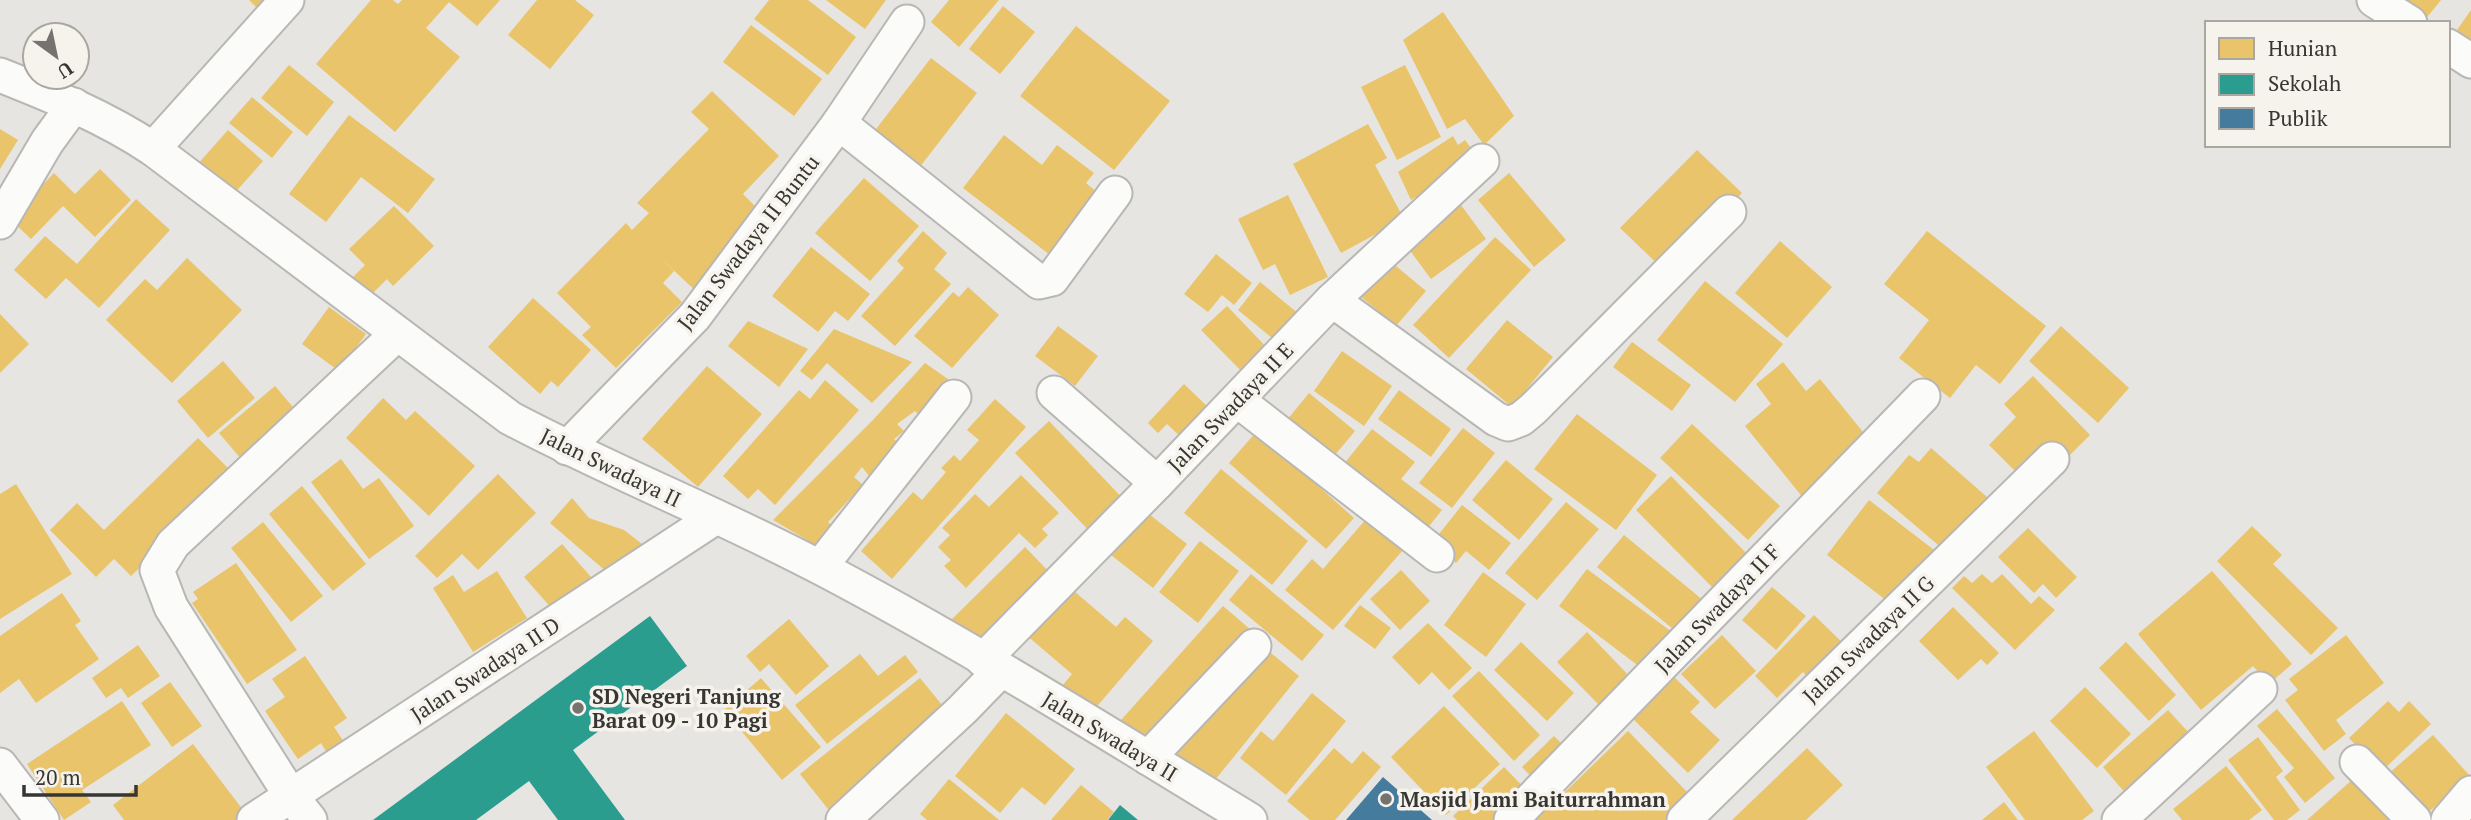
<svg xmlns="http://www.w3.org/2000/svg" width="2471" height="820" font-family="'PT Serif',serif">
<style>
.homes{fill:#e9c46a}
.schools{fill:#2a9d8f}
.public{fill:#457b9d}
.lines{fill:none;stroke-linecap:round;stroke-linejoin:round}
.minor-casing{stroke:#b8b7b4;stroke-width:37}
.minor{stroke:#fbfbfa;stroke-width:33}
.poi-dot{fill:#747370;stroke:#f6f3ec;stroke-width:2.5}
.labels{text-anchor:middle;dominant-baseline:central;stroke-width:7;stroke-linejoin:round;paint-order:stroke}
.street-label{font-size:21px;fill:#373633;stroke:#f6f3ec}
.poi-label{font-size:21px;font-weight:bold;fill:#373633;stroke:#f6f3ec;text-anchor:start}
</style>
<rect width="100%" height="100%" fill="#e6e5e1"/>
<g class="homes">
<path d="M249,0H270L259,10Z"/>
<path d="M371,0H393L398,4L402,0H500L477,26L449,2L426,28L460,57L395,132L316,64Z"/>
<path d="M537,0H575L594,15L550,69L508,35Z"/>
<path d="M769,0H808L856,37L828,75L754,19Z"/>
<path d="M826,0H886L865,29Z"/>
<path d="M949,0H999L959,47L931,22Z"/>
<path d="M2397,0H2441L2424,21Z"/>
<path d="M1003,6L1035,32L1000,74L969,49Z"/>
<path d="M2471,10V40L2457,30Z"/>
<path d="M1443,12L1514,116L1484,145L1465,119L1447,129L1403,40Z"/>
<path d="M751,25L822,79L794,116L723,62Z"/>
<path d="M1076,26L1170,101L1114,170L1020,96Z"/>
<path d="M931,58L977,93L912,177L866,142Z"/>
<path d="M289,65L334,102L307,136L261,98Z"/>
<path d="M1405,65L1441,137L1397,160L1361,87Z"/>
<path d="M712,91L779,156L743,194L758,209L700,295L652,250L674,271L663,283L682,302L616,368L582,335L591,327L557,293L626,223L632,230L649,213L637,203L709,129L691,112Z"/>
<path d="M252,97L293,132L272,158L229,123Z"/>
<path d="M349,115L435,179L408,213L361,177L326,222L289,194Z"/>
<path d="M1368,124L1387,158L1375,165L1404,219L1341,253L1293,164Z"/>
<path d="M0,129L18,140L0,169Z"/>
<path d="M228,130L263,161L232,196L197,165Z"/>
<path d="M1004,135L1042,165L1057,145L1094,173L1086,183L1098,193L1050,255L963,188Z"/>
<path d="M1453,136L1458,145L1465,140L1480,160L1427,212L1416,197L1411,200L1398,172Z"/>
<path d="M1697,150L1742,193L1666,272L1620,228Z"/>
<path d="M100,169L131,200L95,237L63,206L31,239L10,219L54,173L75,194Z"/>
<path d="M1509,173L1566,240L1534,267L1478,200Z"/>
<path d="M864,178L919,226L870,281L815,233Z"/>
<path d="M1288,195L1328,277L1290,295L1275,264L1263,270L1238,219Z"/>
<path d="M136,199L170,230L99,308L66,278L46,299L14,270L45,236L77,264Z"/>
<path d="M1458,201L1486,239L1431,279L1403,241Z"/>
<path d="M394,206L434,246L393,286L387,279L363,303L345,285L365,265L349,249Z"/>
<path d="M923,231L947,253L934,269L951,284L895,346L861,316L904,268L897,261Z"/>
<path d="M1927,231L2046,326L2000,384L1976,365L1950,398L1899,358L1929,320L1884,284Z"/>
<path d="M1495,237L1531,270L1449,358L1413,325Z"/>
<path d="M1780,241L1832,287L1787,338L1735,293Z"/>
<path d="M811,247L870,294L848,321L835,311L818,332L772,296Z"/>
<path d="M1216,254L1252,283L1234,305L1222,295L1208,312L1184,294Z"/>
<path d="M1384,256L1426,291L1396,326L1354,291Z"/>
<path d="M187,258L242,310L172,383L106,320L145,279L157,290Z"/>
<path d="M1705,281L1783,344L1735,402L1657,340Z"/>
<path d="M1260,282L1305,319L1283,347L1238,310Z"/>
<path d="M968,287L999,315L952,368L914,336L953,292L959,297Z"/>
<path d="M533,298L591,350L558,387L551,381L540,394L488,347Z"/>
<path d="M1227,306L1274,355L1249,379L1201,330Z"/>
<path d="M329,307L366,334L339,371L302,344Z"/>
<path d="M0,314L29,344L0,373Z"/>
<path d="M1507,320L1553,357L1512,407L1466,369Z"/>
<path d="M748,321L808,349L779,387L728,346Z"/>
<path d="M1058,326L1098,356L1075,386L1035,356Z"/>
<path d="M2061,326L2129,388L2098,423L2029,361Z"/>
<path d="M834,329L912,362L872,403L827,363L812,380L800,371Z"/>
<path d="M1632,342L1691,385L1672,411L1613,367Z"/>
<path d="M1342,351L1392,386L1364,426L1314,391Z"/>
<path d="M223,361L255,398L208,438L177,401Z"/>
<path d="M1783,362L1806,391L1820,379L1867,437L1837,460L1843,467L1804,499L1745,426L1771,404L1756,384Z"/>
<path d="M925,363L955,384L923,420L915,411L897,424L904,431L894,439L900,445L873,481L862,467L854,477L863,485L828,522L839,531L816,561L799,548L807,540L773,520L873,420Z"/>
<path d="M707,366L762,414L698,487L642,439Z"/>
<path d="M2033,376L2090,435L2065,460L2020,476L1989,445L2016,417L2004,404Z"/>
<path d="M825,380L859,410L775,505L758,489L748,499L723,476L799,390L810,399Z"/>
<path d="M1184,384L1211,410L1183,439L1167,424L1158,433L1148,423Z"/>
<path d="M275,386L304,420L248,467L219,433Z"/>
<path d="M1399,390L1451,429L1431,457L1378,419Z"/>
<path d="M1309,393L1355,431L1329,462L1283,425Z"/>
<path d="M383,398L406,420L415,411L475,466L429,516L346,438Z"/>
<path d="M995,399L1026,427L892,579L861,551L913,492L922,500L946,472L941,468L954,455L960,461L979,440L967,430Z"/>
<path d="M1577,414L1657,475L1616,530L1534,469Z"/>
<path d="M1049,421L1129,505L1095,537L1015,453Z"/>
<path d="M1692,424L1780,506L1748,540L1660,458Z"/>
<path d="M1463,428L1495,453L1452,508L1419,483Z"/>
<path d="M1372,429L1415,462L1401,479L1442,510L1418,540L1335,475Z"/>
<path d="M1257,431L1354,518L1326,549L1229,463Z"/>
<path d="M198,438L235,475L131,576L114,559L96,577L50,530L77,503L104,530Z"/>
<path d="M1931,448L1995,504L1950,555L1877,493L1909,455L1919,462Z"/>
<path d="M341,459L363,489L379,478L414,526L369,559L311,482Z"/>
<path d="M1506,460L1553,499L1519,540L1472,500Z"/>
<path d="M1221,469L1308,541L1272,585L1184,513Z"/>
<path d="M498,474L536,513L478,570L462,554L437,578L415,556Z"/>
<path d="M1021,475L1059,513L1042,529L1048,535L1035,548L1019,533L966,588L944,566L951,560L938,547L950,535L942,528L975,494L989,507Z"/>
<path d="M1671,476L1750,557L1715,590L1636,510Z"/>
<path d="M16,484L72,574L0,619V494Z"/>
<path d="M302,486L366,564L333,591L269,514Z"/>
<path d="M572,498L589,518L624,530L642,544L608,573L550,523Z"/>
<path d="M1869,500L1938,553L1895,607L1827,555Z"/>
<path d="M1566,502L1599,529L1537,600L1505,573Z"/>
<path d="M1462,505L1511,543L1489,570L1466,551L1456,563L1432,543Z"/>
<path d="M1145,511L1187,544L1153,588L1111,555Z"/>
<path d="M1367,518L1403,550L1333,630L1285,590L1312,559L1323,569Z"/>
<path d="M263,522L323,596L291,622L231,548Z"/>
<path d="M2252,526L2282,555L2273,564L2338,628L2311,655L2217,561Z"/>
<path d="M2028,528L2077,577L2056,598L2043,584L2034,593L1998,557Z"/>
<path d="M1624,535L1704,601L1678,633L1597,567Z"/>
<path d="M1200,541L1239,571L1198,623L1159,592Z"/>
<path d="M562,544L591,577L554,611L524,577Z"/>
<path d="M1025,547L1056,579L978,656L947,624Z"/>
<path d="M236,563L297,650L247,684L192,603L198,599L193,592Z"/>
<path d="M1587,569L1680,638L1648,673L1559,606Z"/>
<path d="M1401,570L1430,601L1400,630L1370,599Z"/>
<path d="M497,571L527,618L473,652L433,588L453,575L464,592Z"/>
<path d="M2212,571L2292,664L2269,684L2253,666L2201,710L2138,634Z"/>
<path d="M1483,572L1526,604L1486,657L1444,625Z"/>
<path d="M1251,574L1324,635L1302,661L1229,600Z"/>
<path d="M1982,574L1992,583L2002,574L2031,604L2039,596L2055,610L2015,650L1952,588L1964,576L1972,583Z"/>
<path d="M1067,585L1116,627L1125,617L1153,641L1093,711L1063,685L1072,674L1025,634Z"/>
<path d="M1772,587L1806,616L1776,650L1742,620Z"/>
<path d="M62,593L81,621L75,625L99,659L36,703L19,679L0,693V636Z"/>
<path d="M1360,605L1391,628L1375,649L1344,626Z"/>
<path d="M1223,606L1258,636L1147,753L1113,729Z"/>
<path d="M1953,607L1999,653L1987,665L1981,659L1958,680L1919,641Z"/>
<path d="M1814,615L1850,650L1815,685L1803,672L1777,698L1755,676Z"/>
<path d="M789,619L829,666L796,695L769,664L760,672L746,656Z"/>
<path d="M1428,623L1472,668L1449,690L1432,672L1419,685L1392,657Z"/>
<path d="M1587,632L1634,681L1604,710L1557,662Z"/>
<path d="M1722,635L1756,671L1715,709L1681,674Z"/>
<path d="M2346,635L2384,683L2336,720L2346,734L2324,751L2285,700L2298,690L2289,679Z"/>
<path d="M1521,642L1574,693L1547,721L1494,670Z"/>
<path d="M2126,642L2176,695L2149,721L2099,668Z"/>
<path d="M138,645L160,676L128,698L121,688L106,698L92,678Z"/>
<path d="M1261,645L1299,676L1207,790L1164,764Z"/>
<path d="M860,654L878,676L905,655L918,672L827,744L795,705Z"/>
<path d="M305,656L347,718L334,727L346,745L329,756L321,743L298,759L265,711L285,697L272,679Z"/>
<path d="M1479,671L1540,735L1514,761L1452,696Z"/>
<path d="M1674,677L1700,702L1690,712L1720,740L1688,773L1633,719Z"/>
<path d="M761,678L821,747L782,780L724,710Z"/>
<path d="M920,678L951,716L832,814L800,774Z"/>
<path d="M170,682L202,726L172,747L141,703Z"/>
<path d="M2085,687L2131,734L2097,768L2050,721Z"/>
<path d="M1312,693L1346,721L1286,795L1240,758L1261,731L1273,741Z"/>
<path d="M122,701L151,745L82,790L91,802L64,820L27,764Z"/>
<path d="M2388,701L2399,712L2409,701L2431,724L2381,772L2349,738Z"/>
<path d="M1444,706L1500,764L1446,815L1391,757Z"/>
<path d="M2277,709L2335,778L2305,803L2284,777L2294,768L2257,726Z"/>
<path d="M2168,710L2199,744L2133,802L2103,767Z"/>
<path d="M1006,713L1075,769L1045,805L1022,787L1000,813L955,776Z"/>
<path d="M1628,731L1691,796L1666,820H1536Z"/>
<path d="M2034,731L2094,811L2082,820H2025L1986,767Z"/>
<path d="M2433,735L2470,776L2424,816L2387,775Z"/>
<path d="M1554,736L1572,754L1539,785L1522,767Z"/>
<path d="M2258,737L2283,771L2276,777L2300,810L2287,820H2274L2228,760Z"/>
<path d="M193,744L246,814L237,820H124L113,805Z"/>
<path d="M1334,748L1352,764L1363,751L1381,767L1335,820H1310L1287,801Z"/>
<path d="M1807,748L1843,785L1806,820H1732Z"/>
<path d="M2226,766L2262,810L2249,820H2182L2173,809Z"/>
<path d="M1504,767L1530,794L1504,820H1457L1453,816Z"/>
<path d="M2362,771L2405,820H2307Z"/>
<path d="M949,779L999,820H927L920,814Z"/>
<path d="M1081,785L1114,812L1107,820H1051Z"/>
<path d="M2004,802L2018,820H1982Z"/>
</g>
<g class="schools">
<path d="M650,616L687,666L573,750L625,820H558L529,781L476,820H373Z"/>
<path d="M1120,805L1138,820H1108Z"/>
</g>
<path class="public" d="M1383,777L1432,820H1346Z"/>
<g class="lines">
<g class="minor-casing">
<g id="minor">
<path d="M2374,0L2410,23"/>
<path d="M2448,46L2471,61"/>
<path d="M0,75C53,96 105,117 153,149L510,418C612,472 719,514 821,568C968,645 1108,734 1250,820"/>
<path d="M839,123L1039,282L1052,279L1115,193"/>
<path d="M153,149L287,0"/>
<path d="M0,222L47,142L74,105"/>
<path d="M1332,300L1496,419L1508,424L1521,419L1533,409L1729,212"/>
<path d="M1054,393L1157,483"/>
<path d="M1237,400L1437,555"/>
<path d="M567,448L695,316L839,123L907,22"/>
<path d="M820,567L954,397"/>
<path d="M983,660L1157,483L1332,300L1482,161"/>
<path d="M1148,758L1254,646"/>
<path d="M2357,762L2414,820"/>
<path d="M0,765L42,820"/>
<path d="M254,820L716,517"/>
<path d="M310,820L291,796L171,607L157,570L173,544L397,334"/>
<path d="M843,820L962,710L1001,670"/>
<path d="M1511,820L1923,396"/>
<path d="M1684,820L2052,459"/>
<path d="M2119,820L2260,689"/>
<path d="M2448,820L2471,793"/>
</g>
</g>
<use href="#minor" class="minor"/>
</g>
<g class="poi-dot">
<circle cx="578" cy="708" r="7"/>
<circle cx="1386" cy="799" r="7"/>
</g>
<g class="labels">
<g class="street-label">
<text transform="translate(748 242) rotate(-52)">Jalan Swadaya II Buntu</text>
<text transform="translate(1230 407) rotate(-46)">Jalan Swadaya II E</text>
<text transform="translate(611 467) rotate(26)">Jalan Swadaya II</text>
<text transform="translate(1717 608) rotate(-46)">Jalan Swadaya II F</text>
<text transform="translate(1868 639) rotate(-44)">Jalan Swadaya II G</text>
<text transform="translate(485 669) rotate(-33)">Jalan Swadaya II D</text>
<text transform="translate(1110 736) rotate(31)">Jalan Swadaya II</text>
</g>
<g class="poi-label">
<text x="592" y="696">SD Negeri Tanjung<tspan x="592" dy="24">Barat 09 - 10 Pagi</tspan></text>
<text x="1400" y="799">Masjid Jami Baiturrahman</text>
</g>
</g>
<rect x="2205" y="21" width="245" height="126" fill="#f6f3ec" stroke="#aaa7a2" stroke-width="2"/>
<rect x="2219" y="38" width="35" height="21" fill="#e9c46a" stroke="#aaa7a2" stroke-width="2"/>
<text x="2268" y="56" font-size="21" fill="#373633">Hunian</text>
<rect x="2219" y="74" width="35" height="21" fill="#2a9d8f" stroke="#aaa7a2" stroke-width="2"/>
<text x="2268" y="91" font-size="21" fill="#373633">Sekolah</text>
<rect x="2219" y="108" width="35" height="21" fill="#457b9d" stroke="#aaa7a2" stroke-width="2"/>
<text x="2268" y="126" font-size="21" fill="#373633">Publik</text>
<g transform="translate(56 56) rotate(147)"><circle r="33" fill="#f6f3ec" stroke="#aaa7a2" stroke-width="2"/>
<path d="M0-5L12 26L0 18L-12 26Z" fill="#747370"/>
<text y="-10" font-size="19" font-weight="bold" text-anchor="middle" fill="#373633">U</text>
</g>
<path d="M24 785v10h112v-10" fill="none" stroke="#373633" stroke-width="3.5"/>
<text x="35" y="785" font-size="21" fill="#373633" stroke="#f6f3ec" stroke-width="5" paint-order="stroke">20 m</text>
</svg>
